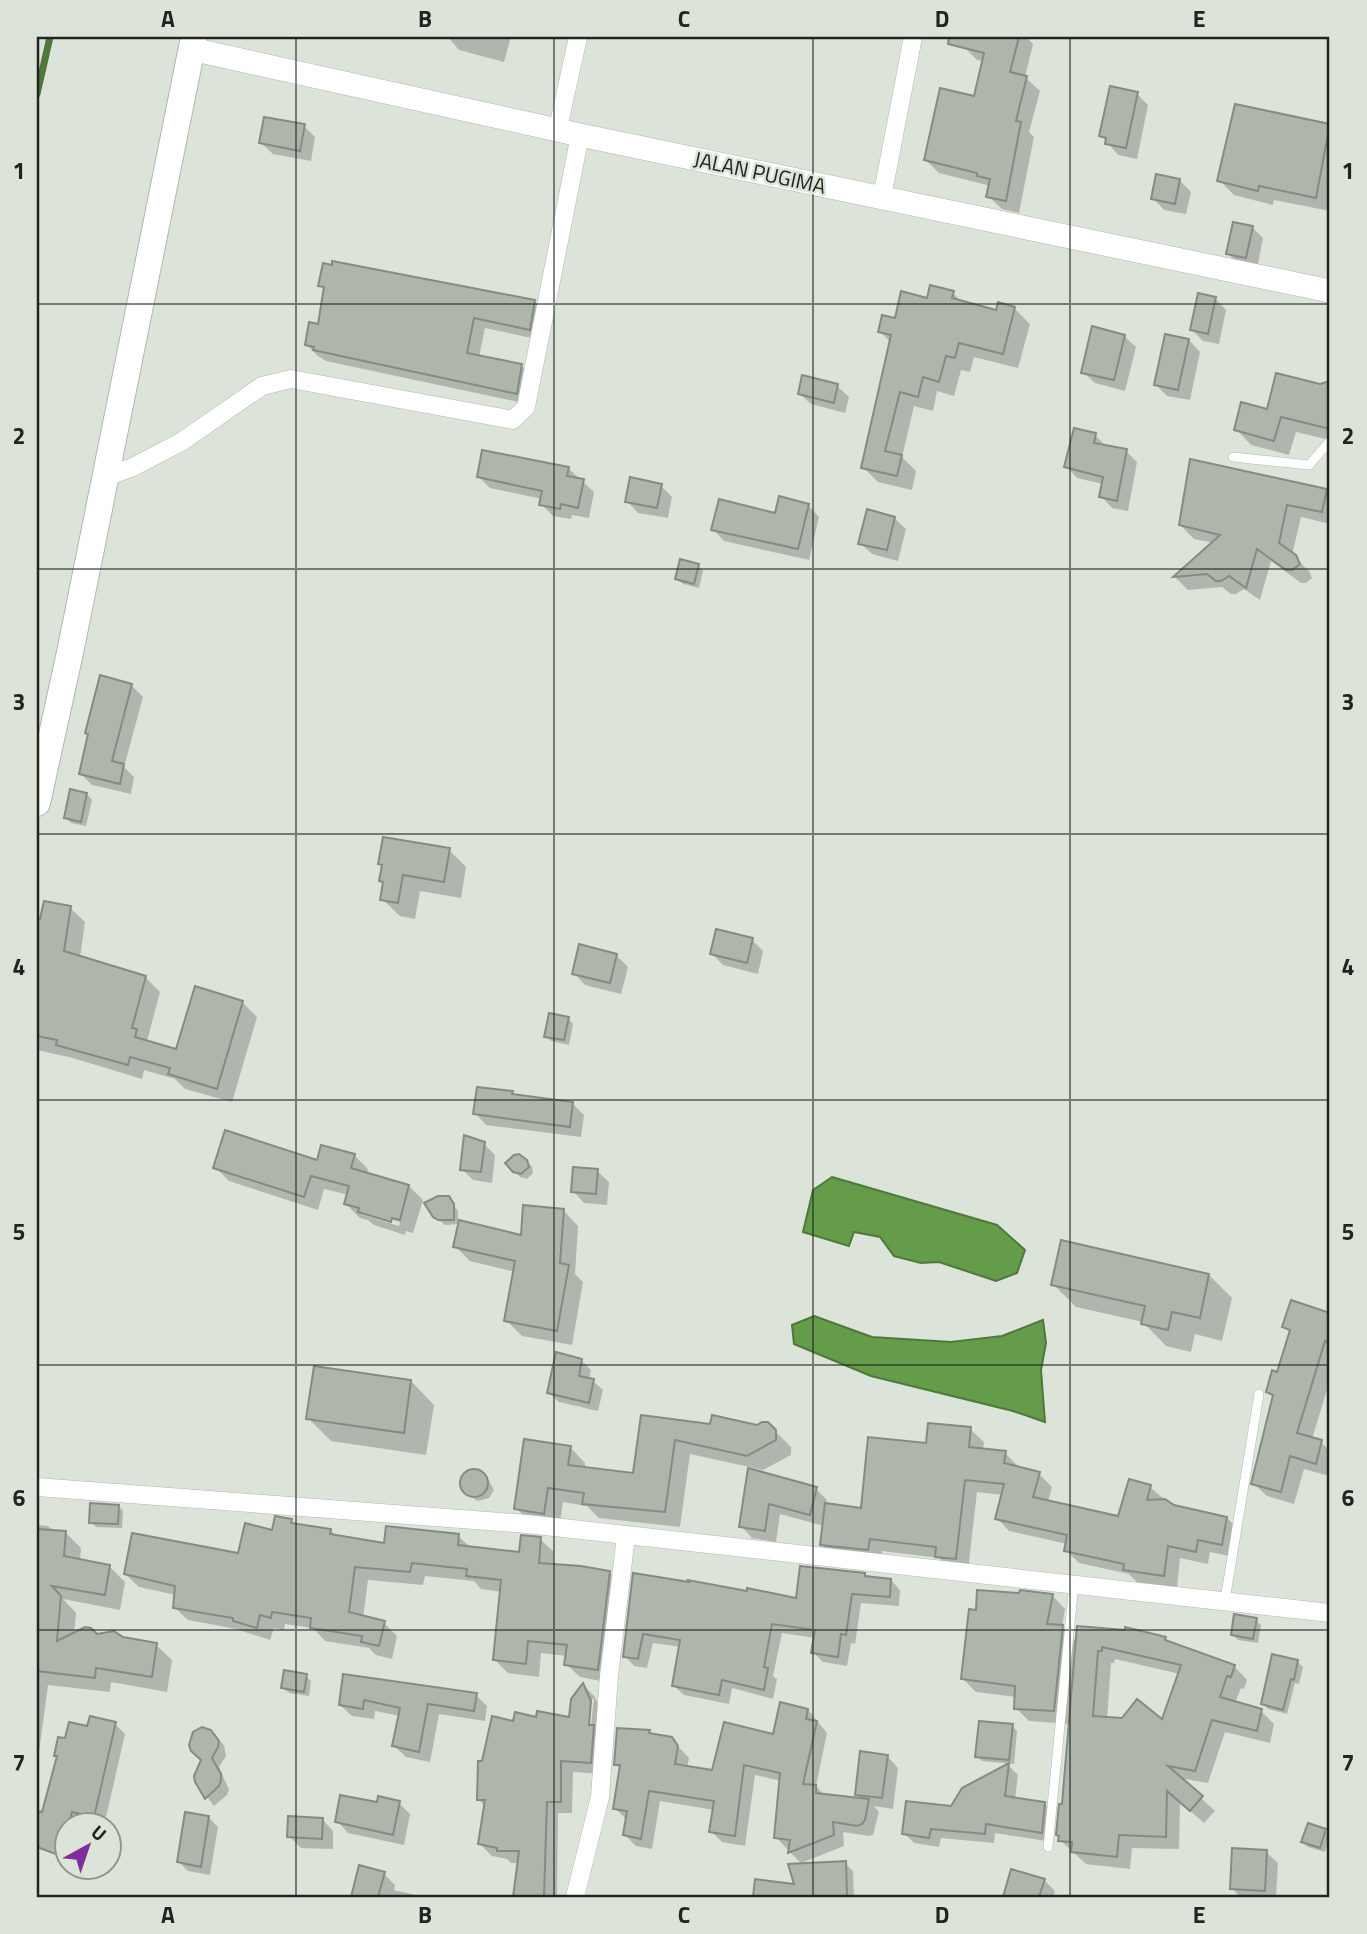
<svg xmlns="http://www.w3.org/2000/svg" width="1367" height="1934" font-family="'Titillium Web',sans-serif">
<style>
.water{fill:#649c49;stroke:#50783d;stroke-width:2}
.shadow{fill:#0003;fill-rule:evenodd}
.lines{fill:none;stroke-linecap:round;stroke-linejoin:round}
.stream{stroke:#50783d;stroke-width:7}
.building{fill:#aeb6ac;stroke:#848b82;stroke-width:2;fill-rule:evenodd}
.service-casing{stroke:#b1b8ae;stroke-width:10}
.minor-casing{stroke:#b1b8ae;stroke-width:19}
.tertiary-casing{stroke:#b1b8ae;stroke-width:24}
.secondary-casing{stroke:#b1b8ae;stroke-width:28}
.service{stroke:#fff;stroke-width:9}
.minor{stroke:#fff;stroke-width:18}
.tertiary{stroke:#fff;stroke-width:23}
.secondary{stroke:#fff;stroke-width:26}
.grid{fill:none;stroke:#212420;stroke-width:2;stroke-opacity:0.55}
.labels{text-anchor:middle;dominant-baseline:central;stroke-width:5;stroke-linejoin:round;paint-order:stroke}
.street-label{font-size:21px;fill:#212420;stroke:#dce4da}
.neatline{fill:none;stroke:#212420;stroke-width:2.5}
.grid-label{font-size:23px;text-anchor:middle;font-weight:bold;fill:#212420}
</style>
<rect width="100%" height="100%" fill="#dce4da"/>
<g class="water">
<path d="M832,1177L997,1225L1025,1250L1017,1273L996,1281L939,1262L921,1263L894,1256L880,1237L854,1232L849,1246L803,1232L813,1190Z"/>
<path d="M814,1316L872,1337L951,1342L1002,1336L1043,1320L1046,1343L1041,1370L1045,1422L1013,1411L871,1376L794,1344L792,1325Z"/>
</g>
<g class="shadow">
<path d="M448,37H511L504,62L459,50Z"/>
<path d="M967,37H1026L1033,44L1025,77L1040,91L1029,132L1034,137L1019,213L1002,209L988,196L990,187L987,185L939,173L926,160L975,98L984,61L977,60L964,47Z"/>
<path d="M1137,94L1148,105L1137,159L1118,155L1101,135Z"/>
<path d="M1236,106L1330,126V211L1274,200L1273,205L1234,195L1219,180Z"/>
<path d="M304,126L315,137L311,161L273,154L261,143Z"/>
<path d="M1179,180L1191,192L1186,214L1164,210L1153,198Z"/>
<path d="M1252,227L1263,238L1257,269L1240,265L1228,254Z"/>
<path d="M333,267L535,302L546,313L541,340L485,328L479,357L521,366L533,377L528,404L326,361L318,356L306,344L320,326L325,291L320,285Z"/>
<path d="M953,293L963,303L997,312L1014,308L1030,324L1018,368L974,357L970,372L961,370L954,396L937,391L933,411L914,406L902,457L916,471L912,490L878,482L863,467L891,343L880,331L928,300Z"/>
<path d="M1215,298L1226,310L1219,344L1203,341L1192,330Z"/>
<path d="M1124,336L1136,347L1125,391L1095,383L1083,372Z"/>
<path d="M1189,340L1200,352L1190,400L1167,396L1156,385Z"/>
<path d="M1330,383V440L1296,432L1289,455L1251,445L1236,429L1268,411Z"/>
<path d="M837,386L849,397L845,413L811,404L799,393Z"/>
<path d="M1095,435L1107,447L1126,451L1137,462L1128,511L1112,508L1101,496L1103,484L1077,478L1066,466Z"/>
<path d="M568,468L594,492L589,518L572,515L571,519L553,516L541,504L542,499L490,488L478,476Z"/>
<path d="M661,486L672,497L668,518L638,513L627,501Z"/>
<path d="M1326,491L1330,495V524L1301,517L1292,555L1309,571L1312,578L1306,583H1301L1271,561L1260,600L1244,589L1236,594H1231L1222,587L1188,590L1175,577L1214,543L1194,539L1180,525Z"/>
<path d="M808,505L819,517L809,560L724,541L713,529L776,515Z"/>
<path d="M894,518L906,529L898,561L872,554L860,543Z"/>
<path d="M698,565L703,571L699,588L683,584L677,579Z"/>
<path d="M131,685L143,697L124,767L134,777L131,794L92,785L81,774Z"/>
<path d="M87,794L92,800L86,826L71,823L66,818Z"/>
<path d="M449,850L466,867L461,898L420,891L415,919L400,916L382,899L385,884L381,880L383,867L380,864Z"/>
<path d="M70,908L85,922L80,958L145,977L160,992L147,1041L177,1051L242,1002L257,1017L232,1102L185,1089L175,1079L144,1070L142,1079L73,1058L37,1050V954L40,941L37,935L39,921Z"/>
<path d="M752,940L763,951L758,974L723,965L712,954Z"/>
<path d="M616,955L628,967L621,994L585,985L574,973Z"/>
<path d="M568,1018L573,1024L569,1045L551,1041L546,1036Z"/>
<path d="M512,1093L515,1096L573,1104L584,1115L581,1137L486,1125L475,1113Z"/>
<path d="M484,1144L495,1155L492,1183L473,1180L462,1169Z"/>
<path d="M354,1155L368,1169L367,1174L409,1186L423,1200L413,1233L406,1231L405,1235L374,1225L368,1220L360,1218L346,1204L349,1195L324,1189L318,1210L229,1181L215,1167L318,1162ZM358,1210L400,1222L399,1226L363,1215Z"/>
<path d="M523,1157L532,1167L533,1173L527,1179L520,1177L508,1163Z"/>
<path d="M597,1171L609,1182L607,1205L584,1203L573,1191Z"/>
<path d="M448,1197L458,1211V1222L523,1237L563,1210L578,1226L575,1274L583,1282L572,1345L522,1336L506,1320L515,1272L470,1261L455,1246L459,1224L445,1225L434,1216Z"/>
<path d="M1209,1275L1232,1298L1222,1341L1195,1334L1191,1352L1166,1346L1143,1322L1076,1307L1053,1284Z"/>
<path d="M1292,1302L1330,1314V1380L1312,1439L1321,1442L1330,1451V1470L1329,1476L1304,1469L1294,1504L1267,1496L1253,1483L1274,1398L1268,1391L1278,1374L1291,1333L1284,1327Z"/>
<path d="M581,1360L591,1370L589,1380L593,1381L603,1390L598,1411L559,1402L549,1393Z"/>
<path d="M411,1381L434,1405L426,1455L331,1441L308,1418Z"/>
<path d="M643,1417L711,1426H757L768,1424L791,1447V1455L763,1470L690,1454L680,1527L599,1518L587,1506L563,1502L559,1529L531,1523L516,1508L570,1447L585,1463V1469L635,1475Z"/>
<path d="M970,1429L984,1442L983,1450L1005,1453L1018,1466V1468L1039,1474L1052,1487L1048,1502L1119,1518L1150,1487L1173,1507L1227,1518L1240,1531L1234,1557L1210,1552L1208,1564L1180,1558L1177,1588L1138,1583L1129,1574L1079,1563L1066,1550L1067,1544L1009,1531L997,1518L1003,1495L977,1492L968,1571L950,1569L939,1558L882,1551L881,1563L834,1557L821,1544L824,1526L780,1514L776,1542L752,1538L741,1526L749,1471L816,1489L827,1500L826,1505L863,1510L927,1445Z"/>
<path d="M471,1472H477L489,1481L494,1490L489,1498L477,1501L466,1492L463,1480Z"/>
<path d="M118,1506L123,1511L122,1528L96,1527L91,1522Z"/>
<path d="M291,1521L296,1525L330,1530L338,1537L386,1545L458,1536L471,1548L520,1554L540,1539L554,1552L553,1566L609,1573L623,1586L611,1683L580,1677L566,1664L567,1656L541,1653L539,1677L508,1673L495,1660L502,1592L481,1589L474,1581L425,1576L423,1585L368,1580L363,1618L384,1623L397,1636L392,1659L376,1655L369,1648L325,1641L313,1628L285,1624L284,1630L274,1628L270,1640L236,1629L188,1620L174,1607L176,1595L139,1587L125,1574L240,1555Z"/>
<path d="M37,1525L48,1526L55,1532L66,1533L81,1548L80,1561L110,1567L125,1582L120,1610L63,1599L76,1613L74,1635L123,1639L156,1645L172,1660L167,1692L111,1682L110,1692L48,1685L39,1752H37Z"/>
<path d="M635,1575L798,1600L865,1575L868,1578L891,1580L900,1590L899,1606L861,1603L855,1644L851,1643L847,1666L823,1662L813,1652L815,1638L782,1633L773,1676L777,1679L773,1699L732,1688L729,1704L684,1695L674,1686L681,1647L653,1643L647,1668L634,1666L625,1656Z"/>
<path d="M1053,1596L1065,1609L1062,1627L1077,1642L1165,1638L1170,1644L1234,1666L1247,1680L1244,1689L1241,1688L1235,1703L1261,1711L1274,1724L1270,1743L1225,1732L1208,1783L1179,1778L1215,1811L1204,1823L1180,1802L1179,1849L1132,1848L1130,1869L1086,1864L1060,1840L1070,1724L1029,1721L1016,1708L1017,1697L976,1692L963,1679ZM1115,1659L1180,1674L1163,1721L1107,1719L1111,1663H1114Z"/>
<path d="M1256,1620L1261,1625L1258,1643L1238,1640L1233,1635Z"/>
<path d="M1298,1662L1303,1667L1299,1684L1295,1683L1287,1714L1268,1709L1263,1704Z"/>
<path d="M306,1676L311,1681L309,1696L289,1693L283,1688Z"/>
<path d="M345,1676L476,1695L487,1706L485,1721L439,1714L430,1762L406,1757L394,1746L400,1716L375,1711L374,1719L352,1716L340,1705Z"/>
<path d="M583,1685L595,1697L603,1715V1774L573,1772L572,1813H558L557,1897H515L519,1863H511L507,1859L492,1856L480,1844L486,1807L479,1800L483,1763L515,1723L538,1719H571ZM594,1698L590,1734L586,1733L590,1702Z"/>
<path d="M808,1710L827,1733L816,1786L825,1796L862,1800L856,1794L887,1756L898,1768L893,1809L874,1806L879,1812L873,1835L869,1836L843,1832L844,1846L801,1863L790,1852V1849H787L776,1837L781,1781L755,1775L745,1846L722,1842L711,1831L714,1810L660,1801L652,1849L636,1846L625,1835L626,1819L615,1808L621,1770L616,1764L649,1731L653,1736L671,1739L689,1758L687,1767L713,1772L775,1736Z"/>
<path d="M115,1724L125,1734L104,1826L81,1821L80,1826H66V1853L48,1848L58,1757L56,1755L66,1741L88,1728Z"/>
<path d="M1012,1726L1017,1731L1014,1764L982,1761L977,1756Z"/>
<path d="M215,1736L224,1745L226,1756L219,1767L229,1790L227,1795L214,1806L196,1782L203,1760Z"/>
<path d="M1008,1765L1018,1775L1015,1799L1045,1804L1055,1814L1052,1842L995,1833L994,1843L941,1838L939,1847L914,1843L904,1833L952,1808Z"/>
<path d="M399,1803L410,1814L404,1845L348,1833L337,1821L378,1804Z"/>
<path d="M208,1817L218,1827L210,1875L188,1871L179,1862Z"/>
<path d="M322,1819L333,1831V1849L301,1848L289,1836Z"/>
<path d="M1325,1831L1330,1836L1325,1852L1308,1847L1303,1842Z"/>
<path d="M1266,1852L1278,1863L1276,1897H1240L1232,1888Z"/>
<path d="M845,1863L853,1871L854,1897H755L757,1881L797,1886Z"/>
<path d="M360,1867L384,1874L395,1885L394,1890L424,1897H353Z"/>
<path d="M1044,1880L1055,1891L1053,1897H1005Z"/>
</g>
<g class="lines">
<path class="stream" d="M37,94L50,37"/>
</g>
<g class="building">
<path d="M949,37H1019L1010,72L1027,76L1016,121L1021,122L1006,201L986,197L990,179L977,176V173L924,160L940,88L974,96L984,53L948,44Z"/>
<path d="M1110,86L1138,92L1126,148L1105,144L1106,138L1099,136Z"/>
<path d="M1235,104L1330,124L1316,198L1259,186L1258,191L1217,181Z"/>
<path d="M264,117L305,124L300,151L259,143Z"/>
<path d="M1156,174L1180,179L1175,204L1151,199Z"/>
<path d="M1233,222L1253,226L1246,258L1226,254Z"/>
<path d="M332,261L535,300L530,330L474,318L467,353L522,364L517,394L313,350L314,347L305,345L309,322L318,324L324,287L318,286L323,263L332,265Z"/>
<path d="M930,285L954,291L952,298L996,310L998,302L1015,307L1003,354L959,343L955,358L946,356L939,382L923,377L918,397L900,392L885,451L902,455L897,476L861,468L891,335L878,332L882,315L895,318L901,291L927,298Z"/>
<path d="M1198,293L1216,297L1208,334L1190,330Z"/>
<path d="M1092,326L1125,335L1114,380L1081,373Z"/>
<path d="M1165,334L1189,339L1178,390L1154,385Z"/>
<path d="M1276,373L1320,384L1330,381V429L1281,417L1274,441L1234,430L1241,402L1267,409Z"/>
<path d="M802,375L838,384L834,403L798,394Z"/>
<path d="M1074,428L1096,433L1094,443L1127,449L1117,501L1099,497L1103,477L1064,467Z"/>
<path d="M482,450L569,467L567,476L584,479L578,508L561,504L560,509L539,505L542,491L477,477Z"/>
<path d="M1190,459L1327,489L1322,512L1287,505L1279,543L1296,555L1300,564L1292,570H1286L1257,549L1246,588L1229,576L1221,581H1216L1207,574L1173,577L1220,535L1179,525Z"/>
<path d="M630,477L662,484L657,508L625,502Z"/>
<path d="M779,496L809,504L798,549L711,530L719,499L775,513Z"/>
<path d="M867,509L895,517L887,550L858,544Z"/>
<path d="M680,559L699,564L694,584L675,579Z"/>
<path d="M100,675L132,684L112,761L124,764L120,784L79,774L88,734L85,733Z"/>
<path d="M70,789L87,793L81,822L64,818Z"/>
<path d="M383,837L450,848L444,882L403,875L398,903L380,900L383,882L379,881L382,865L378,864Z"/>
<path d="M44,901L71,906L64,951L146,976L132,1028L137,1029L135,1037L176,1049L195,986L243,1001L217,1089L168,1074L170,1068L130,1057L128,1065L56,1045L57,1040L37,1036V919H40Z"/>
<path d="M716,929L753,938L747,963L710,954Z"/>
<path d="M579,944L617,954L610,983L572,974Z"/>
<path d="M549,1013L569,1017L564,1040L544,1037Z"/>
<path d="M477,1087L513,1091L512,1094L573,1102L570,1127L473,1114Z"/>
<path d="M225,1130L317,1160L321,1145L355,1154L351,1168L409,1185L400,1220L392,1218L391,1222L358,1212L359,1208L344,1204L349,1186L311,1176L304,1197L213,1168Z"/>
<path d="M464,1135L485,1142L481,1172L460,1170Z"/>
<path d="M519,1154L527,1160L529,1167L521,1174L513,1172L505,1163L514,1155Z"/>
<path d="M573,1167L598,1169L596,1194L571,1192Z"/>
<path d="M438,1196H449L454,1204V1220H438L433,1217L424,1203Z"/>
<path d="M523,1205L564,1209L560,1263L569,1265L557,1331L504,1321L515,1261L453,1247L459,1220L521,1235Z"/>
<path d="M1061,1240L1209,1274L1200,1318L1172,1312L1168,1330L1141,1324L1145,1306L1051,1285Z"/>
<path d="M1291,1300L1330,1313V1331L1327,1342L1325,1341L1297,1433L1322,1440L1316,1464L1290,1456L1281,1492L1251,1484L1273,1395L1266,1392L1272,1370L1277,1372L1290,1330L1282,1327Z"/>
<path d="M556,1352L582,1359L579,1376L594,1379L589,1403L547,1393Z"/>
<path d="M314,1366L411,1380L404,1433L306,1419Z"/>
<path d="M641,1415L710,1424L712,1415L757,1425L762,1422H768L776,1430V1440L747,1456L675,1440L665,1512L582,1504L584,1493L548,1488L544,1514L514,1509L524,1439L571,1446L568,1465L633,1473Z"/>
<path d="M928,1423L971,1427L969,1447L1006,1451L1004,1463L1040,1472L1033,1497L1118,1516L1129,1479L1151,1485L1147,1500L1165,1499L1174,1505L1227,1517L1222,1545L1198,1540L1196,1552L1168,1546L1164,1576L1123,1570L1124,1564L1064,1551L1067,1535L995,1519L1004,1484L965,1480L956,1559L935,1557L936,1547L870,1539L868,1550L820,1545L825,1503L861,1508L868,1437L926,1443Z"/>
<path d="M748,1468L817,1487L810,1515L769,1504L765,1531L739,1527Z"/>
<circle cx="474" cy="1483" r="14"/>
<path d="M90,1503L119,1505L118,1524L89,1523Z"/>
<path d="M275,1516L292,1519L291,1523L331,1529L330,1534L384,1543L386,1526L459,1534L458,1545L519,1552L521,1535L541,1537L539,1563L581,1566L610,1571L598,1670L564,1665L567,1645L528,1641L526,1664L493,1660L501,1580L466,1576L467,1569L412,1563L410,1572L355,1567L349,1612L385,1621L379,1646L361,1642L362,1636L310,1628L311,1618L272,1612L271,1618L260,1615L257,1628L233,1621V1618L173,1608L175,1586L124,1574L132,1533L238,1553L245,1523L272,1530Z"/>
<path d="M37,1529L66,1531L64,1556L110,1565L105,1595L52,1586L61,1596L57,1641L85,1627L91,1628L97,1634L114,1631L123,1637L157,1643L152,1677L96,1668L95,1678L37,1671Z"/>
<path d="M800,1566L865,1573V1576L891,1579L890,1597L852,1594L846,1635L841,1634L838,1657L811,1653L815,1630L772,1624L764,1667L768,1668L764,1690L722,1680L719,1695L672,1686L680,1640L643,1634L638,1659L623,1657L633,1573L689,1582L688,1580L747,1591V1588L796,1598Z"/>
<path d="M977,1590L1019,1593L1020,1590L1053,1594L1047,1624L1063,1625L1054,1711L1014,1709L1015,1686L961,1679L969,1609L976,1610Z"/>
<path d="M1234,1614L1257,1618L1253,1639L1231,1635Z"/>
<path d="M1077,1626L1125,1630V1627L1166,1637L1165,1640L1235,1665L1231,1677L1227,1676L1220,1697L1262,1709L1257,1731L1212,1720L1195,1771L1168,1766L1203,1796L1190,1811L1167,1791L1166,1837L1119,1835L1117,1857L1071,1852L1072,1842L1058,1841L1059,1836L1056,1835L1059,1804H1062ZM1102,1647L1181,1665L1162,1719L1137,1699L1122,1718L1093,1716L1098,1651H1102Z"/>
<path d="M1272,1654L1298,1660L1294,1680L1291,1679L1283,1710L1261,1704Z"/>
<path d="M284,1670L307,1674L304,1692L281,1688Z"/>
<path d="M343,1674L477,1693L474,1711L428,1704L419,1752L392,1746L400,1708L364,1700L363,1709L339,1705Z"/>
<path d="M583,1683L591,1701L589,1725H594L591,1763L561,1761V1802H547L544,1897H513L519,1851H497V1848L478,1844L485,1800H477L478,1761H482L492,1716L513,1721L515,1712L536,1717L537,1711L569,1717L571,1699Z"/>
<path d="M780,1702L808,1709L806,1719L817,1721L803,1784L816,1785V1793L869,1799L865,1820L862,1824L857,1826L833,1822L834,1835L788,1853L790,1840L774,1838L780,1773L744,1765L735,1836L709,1832L714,1801L649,1791L641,1839L623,1835L627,1811L613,1809L620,1765H614L617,1728L650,1730L649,1733L672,1737L678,1746L675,1764L712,1770L724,1722L773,1734Z"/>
<path d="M90,1716L116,1722L94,1817L72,1812L61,1856L37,1847V1811L42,1812L57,1756H54L58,1737L65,1738L69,1722L87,1726Z"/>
<path d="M979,1721L1013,1724L1009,1760L975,1757Z"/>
<path d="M202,1727L211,1730L219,1741L218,1747L212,1758L221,1774V1780L219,1786L205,1799L195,1782L194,1776L201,1760L191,1751L189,1745L193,1732Z"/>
<path d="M860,1751L888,1755L882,1798L855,1795Z"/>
<path d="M1009,1763L1005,1796L1045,1802L1042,1833L986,1824L985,1834L931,1829L929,1838L902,1834L906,1801L951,1806L962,1788Z"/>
<path d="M340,1795L377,1802L378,1796L400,1801L393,1835L335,1822Z"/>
<path d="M185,1812L209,1816L201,1867L177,1862Z"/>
<path d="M288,1816L323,1818L322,1839L287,1837Z"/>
<path d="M1308,1823L1326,1829L1320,1848L1301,1842Z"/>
<path d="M1232,1848L1267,1850L1265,1891L1230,1889Z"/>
<path d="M846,1861L847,1897H753L755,1879L794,1884L788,1864Z"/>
<path d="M359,1865L385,1872L378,1897H351Z"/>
<path d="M1011,1869L1045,1879L1039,1897H1003Z"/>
</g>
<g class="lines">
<g class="service-casing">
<g id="service">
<path d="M1233,457L1309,465L1330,441"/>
<path d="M1225,1600L1259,1394"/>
<path d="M1048,1847L1074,1583"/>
</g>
</g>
<g class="minor-casing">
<g id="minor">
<path d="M558,128L578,37"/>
<path d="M882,197L913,37"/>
<path d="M105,477L131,468L181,442L262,386L291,379L513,420L526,407L580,135"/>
<path d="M37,1487L527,1524L1330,1613"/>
<path d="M575,1897L600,1797L609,1676L626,1536"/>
</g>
</g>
<g class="tertiary-casing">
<path id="tertiary" d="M191,49L580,135L1330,291"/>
</g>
<g class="secondary-casing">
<path id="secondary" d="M37,803L71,648L194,37"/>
</g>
<use href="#service" class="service"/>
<use href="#minor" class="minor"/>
<use href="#tertiary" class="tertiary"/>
<use href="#secondary" class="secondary"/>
</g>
<path class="grid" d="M296,37V1897M554,37V1897M813,37V1897M1070,37V1897M37,304H1330M37,569H1330M37,834H1330M37,1100H1330M37,1365H1330M37,1630H1330"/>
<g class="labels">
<g class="street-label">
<text transform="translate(760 172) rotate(12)">JALAN PUGIMA</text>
</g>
</g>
<rect width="1367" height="1934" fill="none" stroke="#dce4da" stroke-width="77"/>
<g transform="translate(88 1846) rotate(40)"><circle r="33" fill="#dce4da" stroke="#919790" stroke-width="2"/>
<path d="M0-5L12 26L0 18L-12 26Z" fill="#812d9c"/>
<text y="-10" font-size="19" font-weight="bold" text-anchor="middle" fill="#212420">U</text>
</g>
<rect x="38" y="38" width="1290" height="1858" class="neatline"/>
<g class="grid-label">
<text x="168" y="27">A</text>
<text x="425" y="27">B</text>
<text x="684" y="27">C</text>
<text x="942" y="27">D</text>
<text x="1199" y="27">E</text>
<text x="19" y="179">1</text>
<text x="1348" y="179">1</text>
<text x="19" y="444">2</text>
<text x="1348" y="444">2</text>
<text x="19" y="710">3</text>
<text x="1348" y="710">3</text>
<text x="19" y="975">4</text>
<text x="1348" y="975">4</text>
<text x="19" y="1240">5</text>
<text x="1348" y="1240">5</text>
<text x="19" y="1506">6</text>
<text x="1348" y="1506">6</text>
<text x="19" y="1771">7</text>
<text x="1348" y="1771">7</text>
<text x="168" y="1923">A</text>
<text x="425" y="1923">B</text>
<text x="684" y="1923">C</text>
<text x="942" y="1923">D</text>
<text x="1199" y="1923">E</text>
</g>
</svg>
